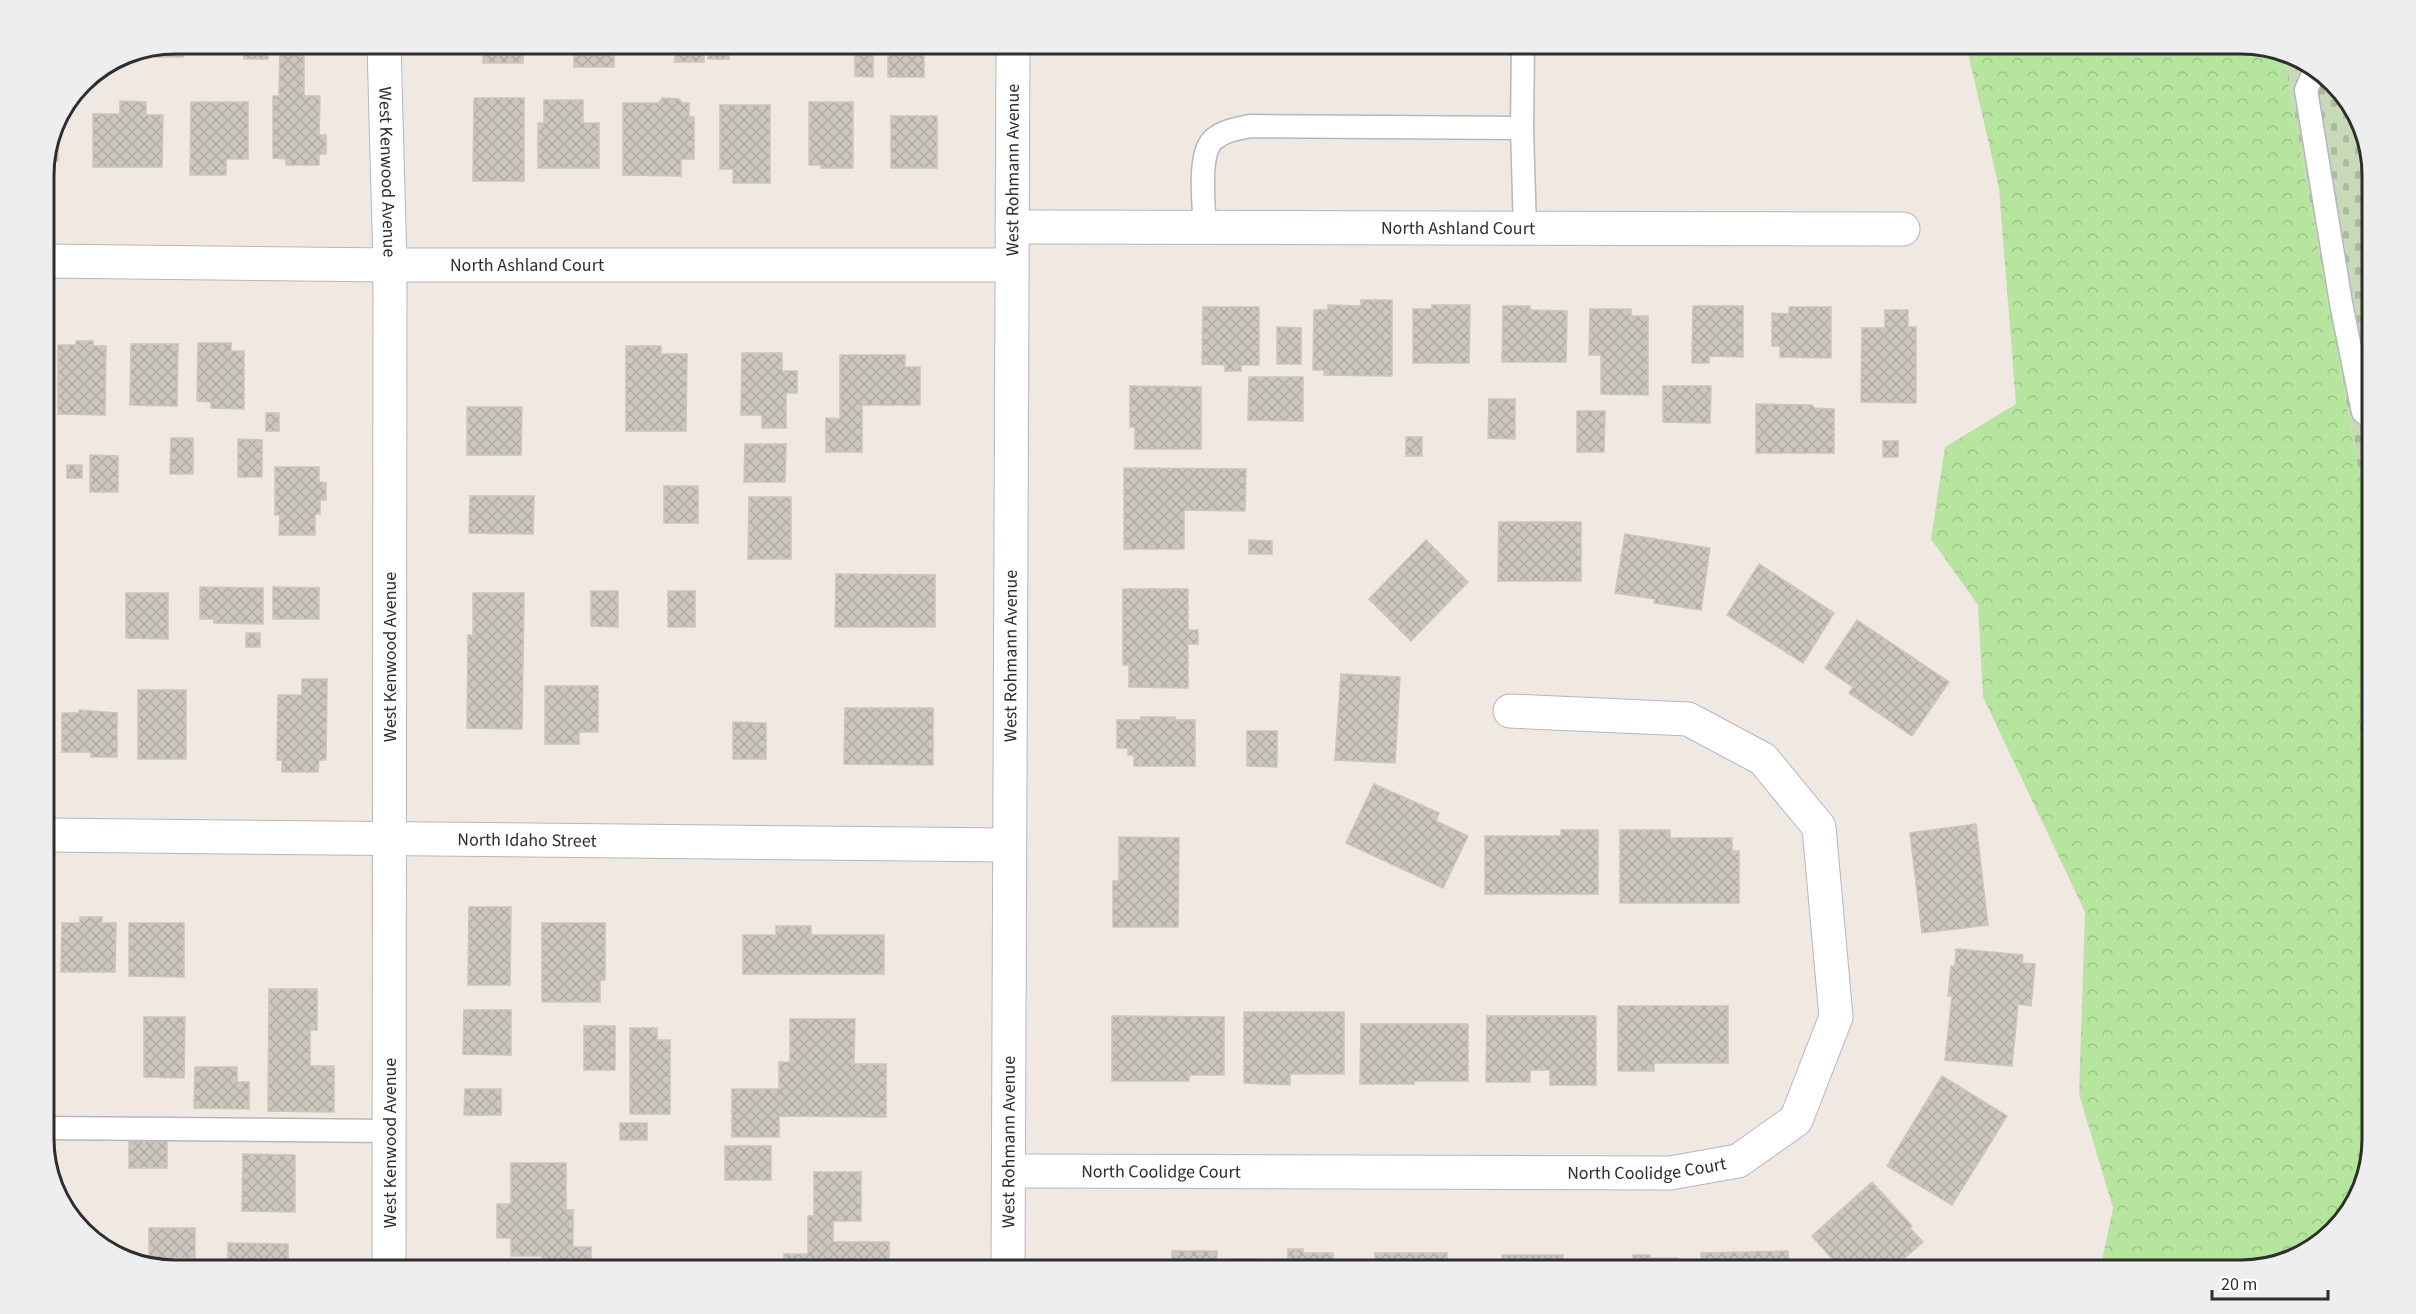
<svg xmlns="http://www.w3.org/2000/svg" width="2416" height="1314" font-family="'Source Sans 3',sans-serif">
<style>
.forest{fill:url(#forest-crowns)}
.cemetery{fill:url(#cemetery-stones)}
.building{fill:url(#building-cross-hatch);stroke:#cbc5ba;stroke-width:1.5}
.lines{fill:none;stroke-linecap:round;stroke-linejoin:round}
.lane-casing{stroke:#b4b7c1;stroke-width:25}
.street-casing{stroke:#b4b7c1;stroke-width:35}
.secondary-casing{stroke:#b4b7c1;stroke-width:35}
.lane{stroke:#fff;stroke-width:22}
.street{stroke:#fff;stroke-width:33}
.secondary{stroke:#fff;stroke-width:33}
.labels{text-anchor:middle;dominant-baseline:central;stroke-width:5;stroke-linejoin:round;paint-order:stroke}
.street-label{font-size:18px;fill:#2e2e2e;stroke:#fff}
.rim{fill:none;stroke:#2e2e2e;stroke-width:3}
</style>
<defs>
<pattern id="forest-crowns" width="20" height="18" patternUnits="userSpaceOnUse" patternTransform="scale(1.5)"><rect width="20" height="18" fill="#b6e59e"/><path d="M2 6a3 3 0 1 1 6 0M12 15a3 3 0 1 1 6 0" fill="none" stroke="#9dc588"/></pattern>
<pattern id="cemetery-stones" width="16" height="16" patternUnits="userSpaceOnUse" patternTransform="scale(1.5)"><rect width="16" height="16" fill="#c8d9b8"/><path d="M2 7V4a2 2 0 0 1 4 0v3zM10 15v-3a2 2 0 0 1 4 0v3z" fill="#acbb9e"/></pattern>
<pattern id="building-cross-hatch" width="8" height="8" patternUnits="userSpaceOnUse" patternTransform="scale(1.5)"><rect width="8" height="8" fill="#cbc7bf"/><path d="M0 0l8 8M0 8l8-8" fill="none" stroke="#afaba4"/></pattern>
</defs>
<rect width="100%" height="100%" fill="#efe9e1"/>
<path class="forest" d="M1966,44H2241L2286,54L2284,58L2359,472L2372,511V636L2361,664L2360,732L2372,771V1139L2359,1198L2307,1253L2242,1270H2100L2113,1208L2079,1094L2085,912L1983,697L1978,605L1931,539L1945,447L2016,404L1999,188Z"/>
<g class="cemetery">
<path d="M2286,54L2300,57L2351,102L2372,166V511L2359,472L2284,58Z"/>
<path d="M2372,636V771L2360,732L2361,664Z"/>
</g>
<g class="building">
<path d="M175,44H183V57H156V47Z"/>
<rect x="191" y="44" width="20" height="1"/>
<rect x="244" y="44" width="24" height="15"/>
<path d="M272,44H315V48H304V96H320L319,135H326V154H319V165H286V159L273,158V96H279L280,48H272Z"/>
<rect x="483" y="44" width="40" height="19"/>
<rect x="574" y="44" width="40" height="23"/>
<rect x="675" y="44" width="29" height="18"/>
<rect x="708" y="44" width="21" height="15"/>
<path d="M855,44H873V77L855,76Z"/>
<rect x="888" y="44" width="36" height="33"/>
<path d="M474,98H524V181H473Z"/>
<path d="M662,98L679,99L682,103H689V117H694V159H681V176L623,175V103H659Z"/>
<path d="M544,100H583V123H599V168H538V123H544Z"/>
<path d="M120,101L146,102V115H163L162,167H93V114H120Z"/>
<path d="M191,102H248V159H226V175H190Z"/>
<path d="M809,102H853V168H821V165H809Z"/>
<path d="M720,105H770V183H733V169H720Z"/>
<path d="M58,116V161H45L57,117Z"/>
<rect x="891" y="116" width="46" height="52"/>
<path d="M1361,300H1392V376L1324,375V370H1313L1314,310H1328V305L1361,306Z"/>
<path d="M1432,305H1470L1469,363H1413V309H1432Z"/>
<path d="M1503,306H1530V310L1567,311L1566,362H1502Z"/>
<path d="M1693,306H1743V357L1709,356V363H1692Z"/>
<path d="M1203,307H1259V365H1241V371H1225V365L1202,364Z"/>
<path d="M1789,307H1831V358L1780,357V346H1772V313L1789,314Z"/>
<path d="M1590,309H1631V316H1648V395L1601,394V355H1589Z"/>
<path d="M1885,310H1908V327H1916V403L1861,402L1862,328H1885Z"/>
<path d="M1277,327L1301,328V364H1277Z"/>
<path d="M76,341H93V346H106L105,415L58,414V345H76Z"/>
<path d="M198,343H231V351H244V409L211,408V402L197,401Z"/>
<path d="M131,344H178L177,406L130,405Z"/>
<path d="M626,346H661V354H687L686,431H626Z"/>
<path d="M742,353H782V371H797V393H786V428H762V415H741Z"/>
<path d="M840,355H905V367H920V405H862V452H826V418L840,419Z"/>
<path d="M1249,377H1303V421L1248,420Z"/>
<path d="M1130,386L1201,387V449H1135V427H1130Z"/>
<path d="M1663,386H1711L1710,423L1663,422Z"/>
<path d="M1489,399H1515V439L1488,438Z"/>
<path d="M1756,404L1812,405L1814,408L1834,409V453H1756Z"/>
<path d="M467,407H522L521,455H467Z"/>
<path d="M1577,411H1605L1604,452H1577Z"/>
<rect x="266" y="413" width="13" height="18"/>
<path d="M44,414L51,415V496H44Z"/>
<rect x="1406" y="437" width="16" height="19"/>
<path d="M171,438H193V474H170Z"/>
<path d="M238,439L262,440V477H238Z"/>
<rect x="1883" y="441" width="15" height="16"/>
<path d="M745,444H786L785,482H744Z"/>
<path d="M90,455L118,456V492H90Z"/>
<rect x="67" y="465" width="15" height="13"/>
<path d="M275,467H319V482L326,483V500H320V514H315V535H279L280,515H275Z"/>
<path d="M1124,468L1246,469L1245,511L1184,510V549H1124Z"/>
<rect x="664" y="486" width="34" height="37"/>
<path d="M470,496H534L533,534L469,533Z"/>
<path d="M749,497H791V559H748Z"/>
<path d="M1499,522H1581V581H1498Z"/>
<path d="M1625,534L1710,548L1701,610L1654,603L1655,599L1615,593Z"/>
<path d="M1249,540L1272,541V554H1249Z"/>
<path d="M1426,540L1468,582L1411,641L1369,599Z"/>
<path d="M1759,564L1834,613L1803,663L1727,615Z"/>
<path d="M836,574L935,575V627H835Z"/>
<path d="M200,587L263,588V624L214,623V619H200Z"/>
<path d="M273,587L319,588V619H273Z"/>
<path d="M1123,589H1188V630H1198V644H1188V688L1129,687V665H1123Z"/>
<path d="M591,591H618V627L591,626Z"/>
<rect x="668" y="591" width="27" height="36"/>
<path d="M126,593H168V639L126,638Z"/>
<path d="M473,593H524L522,729L467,728L468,635H473Z"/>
<path d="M1857,620L1949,682L1912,736L1849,693L1853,687L1825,668Z"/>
<rect x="246" y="633" width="14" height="14"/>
<path d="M1341,674L1400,677L1395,763L1335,760Z"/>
<path d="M302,679H327L326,760H319L318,772H282V760H277L278,695H302Z"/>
<path d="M545,686H598V732H579V744H545Z"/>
<rect x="138" y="690" width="48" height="69"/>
<path d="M845,708H933V765L844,764Z"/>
<path d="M79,710L117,713V757H91V752H62V713H79Z"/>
<path d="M1141,717H1175V720H1195V766H1134V755H1128V748H1117V720H1141Z"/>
<path d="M733,722L766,723V759H733Z"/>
<path d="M1247,731H1277V767L1247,766Z"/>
<path d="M1374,784L1439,813L1436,821L1468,836L1443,888L1346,843Z"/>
<path d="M1976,824L1988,925L1922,933L1910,833Z"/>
<path d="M1561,830H1598V894H1485V836H1561Z"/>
<path d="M1620,830H1670V838H1732V851H1739V903H1620Z"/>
<path d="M1119,837L1179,838L1178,927H1113V881H1119Z"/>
<path d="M469,907H511L510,985H468Z"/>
<path d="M80,917H102V923H116L115,972H61L62,923H80Z"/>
<path d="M129,923H184V977L129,976Z"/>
<path d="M542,923H605V980H600V1002H542Z"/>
<path d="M776,926H811V935H884V974H743V935H776Z"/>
<path d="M1956,949L2023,955L2022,963L2035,964L2031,1006L2018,1004L2012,1066L1945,1060L1952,996H1948L1951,966H1955Z"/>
<rect x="44" y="963" width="2" height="38"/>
<path d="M269,989H317V1030H310V1066H334V1112L268,1111Z"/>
<path d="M1618,1006H1728V1063H1654V1071H1618Z"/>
<path d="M464,1010H511V1055L463,1054Z"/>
<path d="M1244,1012H1344V1074H1290V1085L1244,1083Z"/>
<path d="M1112,1016L1224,1017V1075H1189V1081H1112Z"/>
<path d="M1487,1016H1596V1085H1550V1070H1530V1082H1486Z"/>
<path d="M144,1017H185L184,1078L144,1077Z"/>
<path d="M790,1019H855L854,1064H886V1117L779,1116V1137H732V1089H779V1062H790Z"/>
<path d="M1361,1024H1468V1081H1414V1084H1360Z"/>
<rect x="584" y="1026" width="31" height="44"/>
<path d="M630,1028H657V1040H670V1114H630Z"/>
<path d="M195,1067H237V1082H249V1109L194,1108Z"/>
<path d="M1942,1076L2007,1116L1952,1205L1887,1166Z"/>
<path d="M465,1089H501V1115H464Z"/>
<rect x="620" y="1123" width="27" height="17"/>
<path d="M129,1141L167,1142V1168H129Z"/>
<rect x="725" y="1146" width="46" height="34"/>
<path d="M243,1154L295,1155V1212L242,1211Z"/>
<path d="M511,1163H566V1210H573V1247H591V1270H542V1256H511V1238H497V1204H511Z"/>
<path d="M814,1172H861V1221H833V1242H889V1270H784V1254H808V1216H814Z"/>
<path d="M1872,1182L1912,1226L1910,1228L1923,1242L1892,1269L1887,1263L1879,1270H1842L1812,1236Z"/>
<rect x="149" y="1228" width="46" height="30"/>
<path d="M228,1243L288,1244V1268H300V1270H228Z"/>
<path d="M1288,1249H1303V1253H1333V1270H1233V1259L1288,1260Z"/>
<path d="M1172,1251H1217V1270H1111V1264L1172,1265Z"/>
<path d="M1788,1251L1789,1270H1702L1701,1253Z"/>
<path d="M1375,1253H1447V1270H1350V1260H1375Z"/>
<path d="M1502,1255H1563L1562,1270H1465V1262H1502Z"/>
<path d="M1633,1255H1650V1258H1678V1270H1579V1265H1633Z"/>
</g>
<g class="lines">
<g class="lane-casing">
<g id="lane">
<path d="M1523,44L1522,128L1525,230"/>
<path d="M2315,70L2306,90L2341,303L2363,412L2372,419"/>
<path d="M1205,227C1204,206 1197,153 1214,139C1225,130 1237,129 1250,126L1522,128"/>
<path d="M44,1128L390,1131"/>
</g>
</g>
<g class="street-casing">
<g id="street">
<path id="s1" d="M384,44L390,265L389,1270"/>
<path id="s2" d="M1012,227L1903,229"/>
<path id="s3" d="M44,261L390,265H1012"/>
<path id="s4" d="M44,835L1009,845"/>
<path id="s5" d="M1009,1171L1670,1173L1738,1161L1796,1120L1836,1017L1819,827L1763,759L1688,719L1510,711"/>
</g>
</g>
<g class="secondary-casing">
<g id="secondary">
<path id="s6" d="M1008,1270L1013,44"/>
</g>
</g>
<use href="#lane" class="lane"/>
<use href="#street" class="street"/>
<use href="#secondary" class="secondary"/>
</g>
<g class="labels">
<g class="street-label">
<text stroke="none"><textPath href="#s1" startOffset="128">West Kenwood Avenue</textPath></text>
<text stroke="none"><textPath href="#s6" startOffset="1100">West Rohmann Avenue</textPath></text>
<text stroke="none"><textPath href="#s2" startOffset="446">North Ashland Court</textPath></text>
<text stroke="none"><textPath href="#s3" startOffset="483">North Ashland Court</textPath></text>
<text transform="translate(390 657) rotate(-90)">West Kenwood Avenue</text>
<text stroke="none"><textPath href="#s6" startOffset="614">West Rohmann Avenue</textPath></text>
<text stroke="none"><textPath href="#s4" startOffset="483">North Idaho Street</textPath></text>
<text transform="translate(390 1143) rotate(-90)">West Kenwood Avenue</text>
<text stroke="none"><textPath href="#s6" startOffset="128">West Rohmann Avenue</textPath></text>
<text stroke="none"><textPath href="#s5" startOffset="638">North Coolidge Court</textPath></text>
<text stroke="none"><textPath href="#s5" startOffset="152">North Coolidge Court</textPath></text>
</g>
</g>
<path d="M0 0H2416V1314H0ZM175 54H2241A121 121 0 0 1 2362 175V1139A121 121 0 0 1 2241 1260H175A121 121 0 0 1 54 1139V175A121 121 0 0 1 175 54Z" fill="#eee" fill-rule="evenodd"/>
<path class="rim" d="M175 54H2241A121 121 0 0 1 2362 175V1139A121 121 0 0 1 2241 1260H175A121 121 0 0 1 54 1139V175A121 121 0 0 1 175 54Z"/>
<path d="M2212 1290v9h116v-9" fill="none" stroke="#2e2e2e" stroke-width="3"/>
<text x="2221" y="1290" font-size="18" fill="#2e2e2e" stroke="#ffffff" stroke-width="4.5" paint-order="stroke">20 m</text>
</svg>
